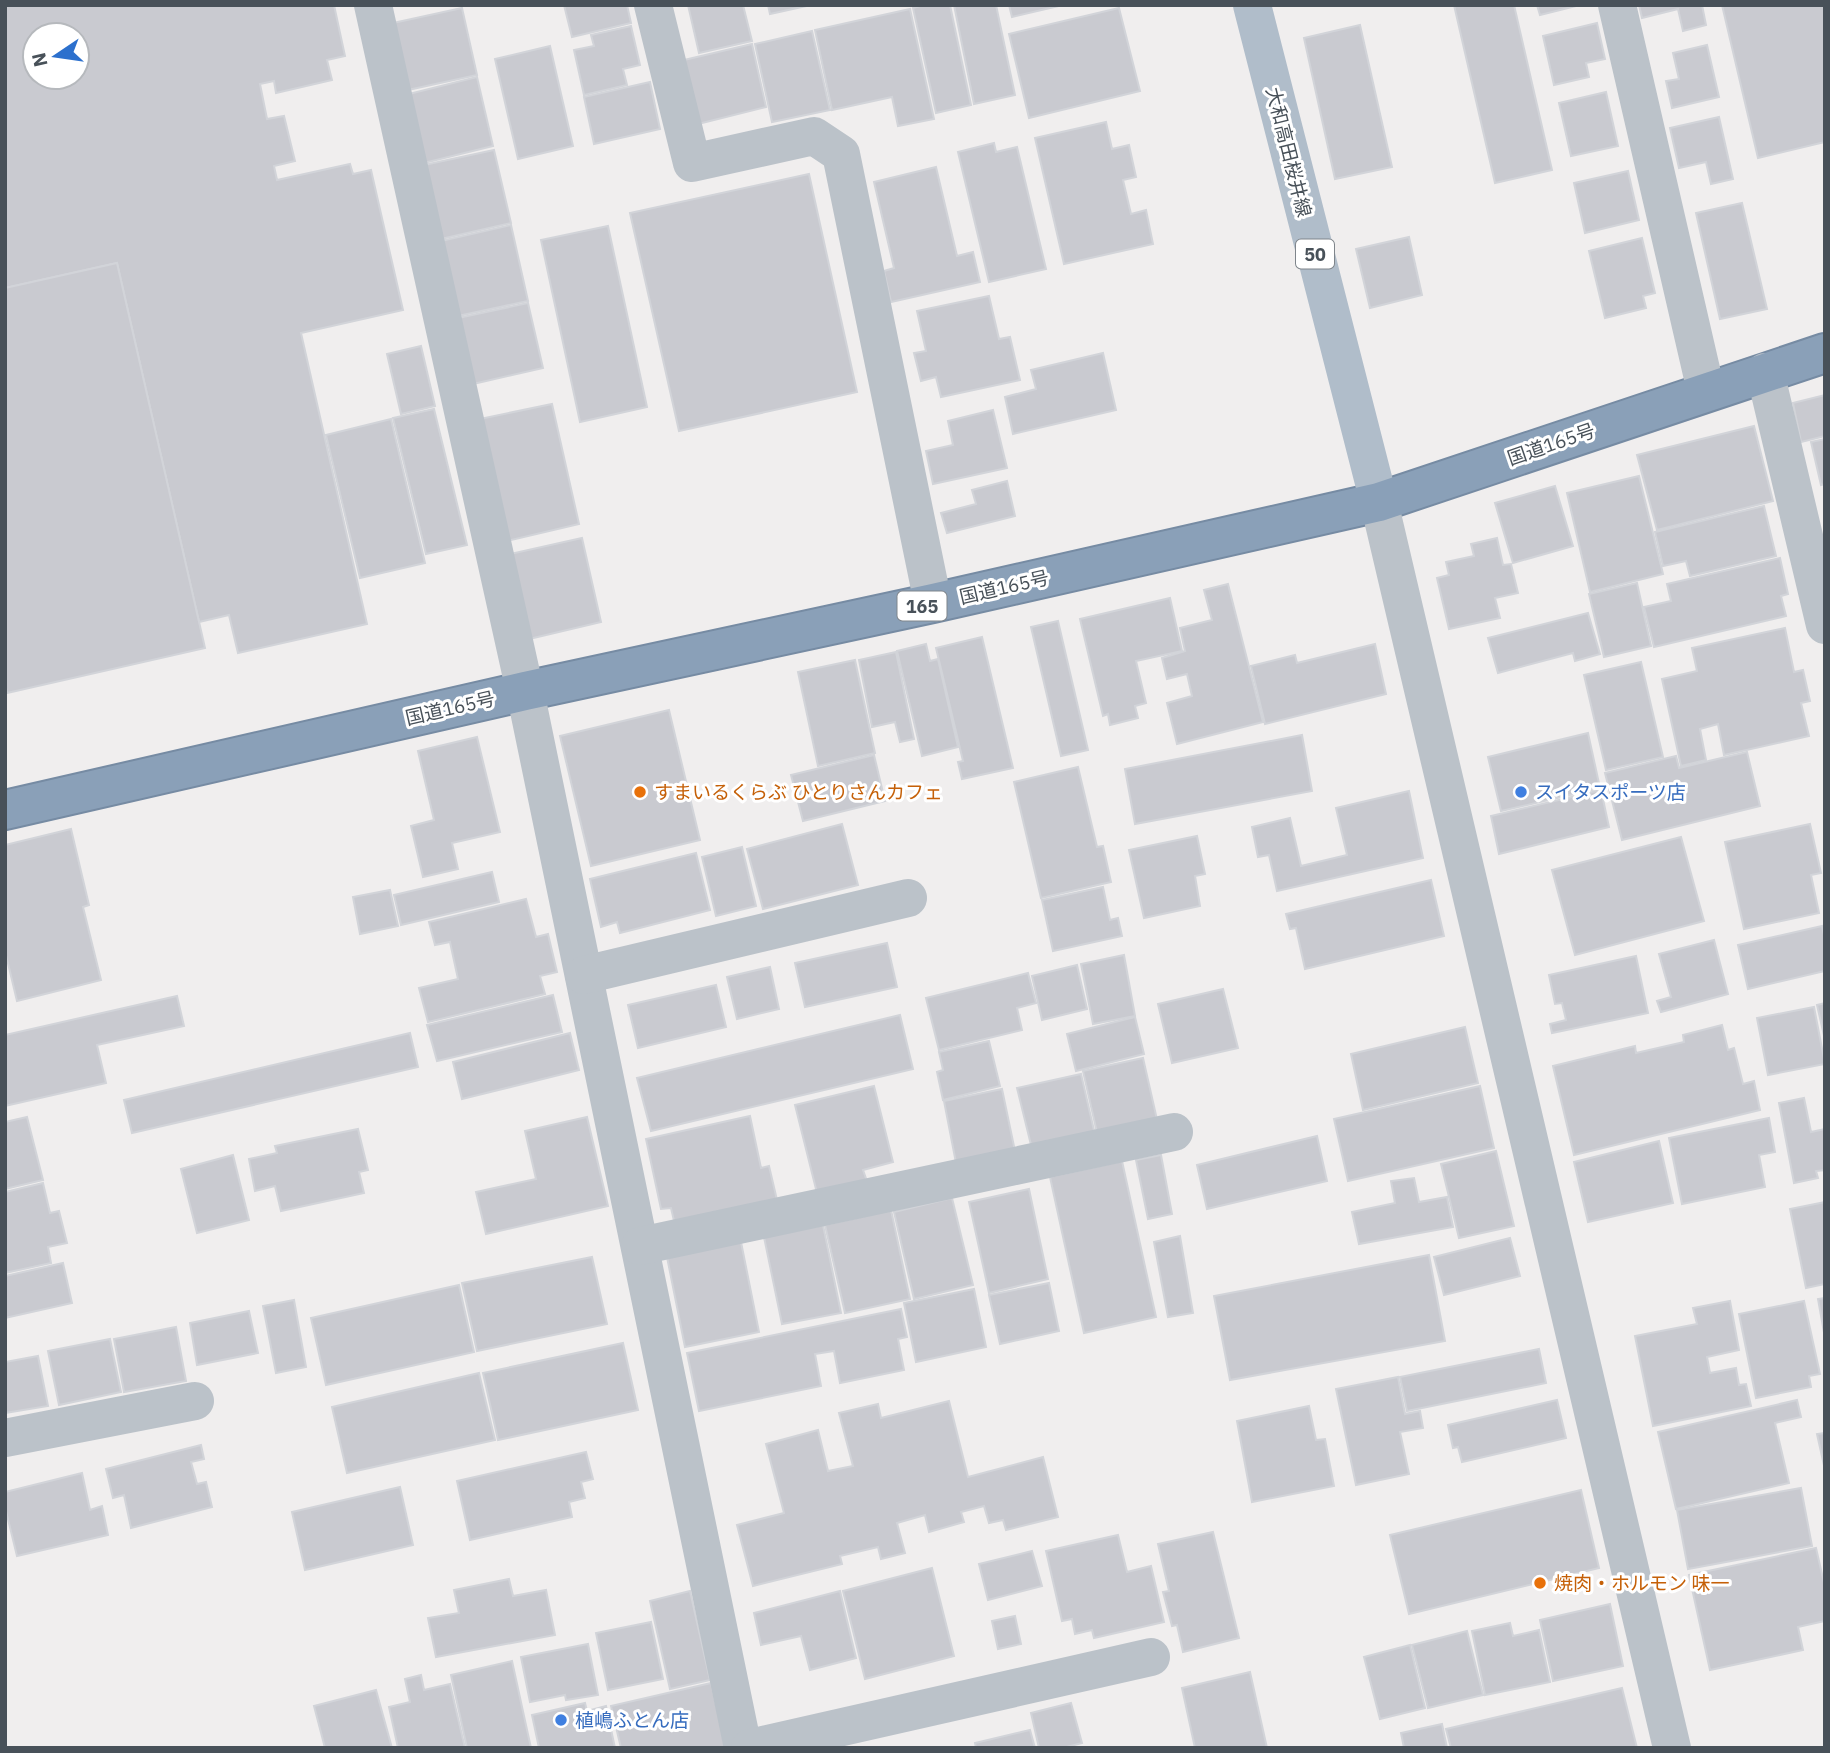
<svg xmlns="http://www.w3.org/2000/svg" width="1830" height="1753" font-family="'IBM Plex Sans','Noto Sans JP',sans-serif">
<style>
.building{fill:#c9cad0;stroke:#d2d4d9;stroke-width:2;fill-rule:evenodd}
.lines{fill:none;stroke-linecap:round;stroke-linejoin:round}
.highway-casing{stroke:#768ba3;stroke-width:42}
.minor{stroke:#bbc2c9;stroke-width:38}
.major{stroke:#b0bdca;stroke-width:38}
.highway{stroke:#8aa0b8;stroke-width:38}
.food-dot{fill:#e8710a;stroke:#fff;stroke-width:2.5}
.shop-dot{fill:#3f7fe0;stroke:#fff;stroke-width:2.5}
.labels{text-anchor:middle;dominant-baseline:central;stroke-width:6;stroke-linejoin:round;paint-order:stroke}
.shield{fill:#fff;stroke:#7f858b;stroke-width:2}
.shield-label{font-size:18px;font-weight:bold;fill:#485159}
.street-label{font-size:19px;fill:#485159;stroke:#fff}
.food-label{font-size:19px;fill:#c56008;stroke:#fff;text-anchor:start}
.shop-label{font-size:19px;fill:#366cbe;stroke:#fff;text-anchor:start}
</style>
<rect width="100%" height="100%" fill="#f0eeee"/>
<g class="building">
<path d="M5,5H334L345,56L327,60L332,80L276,93L274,81L260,84L267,119L284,116L295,161L274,166L277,180L350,164L353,174L371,170L403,310L301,333L367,624L238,653L229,615L199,622L117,263L5,288ZM35,35H77V77H35Z"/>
<path d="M564,5H627L631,23L572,37Z"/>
<path d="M688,5H743L752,41L699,53Z"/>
<path d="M768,5H811L770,14Z"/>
<path d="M924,5H950L971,105L936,113L913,8Z"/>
<path d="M954,5H996L1015,95L974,104Z"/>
<path d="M1009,5H1063L1012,17Z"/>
<path d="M1454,5H1514L1552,170L1495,183Z"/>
<path d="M1537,5H1580L1540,15Z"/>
<path d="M1639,5H1702L1706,25L1683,31L1678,9L1642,18Z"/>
<path d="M1722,5H1825V142L1758,158Z"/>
<path d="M462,8L477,75L408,90L393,23Z"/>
<path d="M1119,8L1140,91L1029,118L1009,34Z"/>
<path d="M910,9L934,119L898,126L892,97L832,110L815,30Z"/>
<path d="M1597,23L1605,59L1586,63L1589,77L1554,85L1543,36Z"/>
<path d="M1360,25L1392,167L1335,179L1304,38Z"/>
<path d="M631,26L640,65L623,69L627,85L584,95L574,50L594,46L591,35Z"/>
<path d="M812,31L830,110L772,122L755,44Z"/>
<path d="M752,44L766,107L698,124L684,60Z"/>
<path d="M1707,45L1719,97L1672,108L1666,81L1679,79L1673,53Z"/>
<path d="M550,46L573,146L518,159L495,59Z"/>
<path d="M477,77L493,146L424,163L409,94Z"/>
<path d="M650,82L660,129L594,144L584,97Z"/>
<path d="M1606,92L1618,146L1571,156L1559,103Z"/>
<path d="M1719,117L1733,179L1711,184L1706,162L1679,168L1670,128Z"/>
<path d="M1106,122L1112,149L1129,145L1136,177L1123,180L1131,214L1146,210L1153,244L1064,264L1035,138Z"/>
<path d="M994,143L996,152L1017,147L1046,269L989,282L958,152Z"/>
<path d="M494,150L511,223L441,239L424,165Z"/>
<path d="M936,167L957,256L973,252L980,282L891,302L884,271L894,268L874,182Z"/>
<path d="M1628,171L1639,220L1585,233L1574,183Z"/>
<path d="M809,174L857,392L679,431L630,213Z"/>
<path d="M1742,203L1767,309L1720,319L1696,213Z"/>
<path d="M511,225L528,301L458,316L441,241Z"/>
<path d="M608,226L647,407L580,422L541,240Z"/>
<path d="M1409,237L1422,295L1370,308L1356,249Z"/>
<path d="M1642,238L1655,293L1643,296L1646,308L1605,318L1589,251Z"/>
<path d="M117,263L205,648L7,693L5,683V288Z"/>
<path d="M989,296L999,339L1010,337L1020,380L941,397L936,377L921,381L914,353L926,351L917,311Z"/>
<path d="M528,303L543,368L473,384L458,318Z"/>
<path d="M421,346L435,406L401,414L387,354Z"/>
<path d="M1103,353L1116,410L1013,434L1005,397L1036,389L1031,370Z"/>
<path d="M1825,395V436L1801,442L1793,403Z"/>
<path d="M552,404L579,524L503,542L475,420Z"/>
<path d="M434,409L467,545L426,554L393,418Z"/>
<path d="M993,410L1007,468L933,484L926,451L953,445L948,421Z"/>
<path d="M391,419L425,563L360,578L326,435Z"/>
<path d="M1754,426L1773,501L1657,530L1637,455Z"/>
<path d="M1825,439V484L1821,485L1811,442Z"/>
<path d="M1639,476L1663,574L1590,592L1567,493Z"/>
<path d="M1007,481L1015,516L947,533L941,513L976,504L972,490Z"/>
<path d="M1555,486L1573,546L1513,563L1495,503Z"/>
<path d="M1764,506L1776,556L1690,576L1686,561L1663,566L1655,532Z"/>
<path d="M582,538L601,622L525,640L506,555Z"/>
<path d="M1497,538L1503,565L1511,564L1518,593L1495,598L1500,618L1449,629L1437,578L1449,575L1446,562L1474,556L1471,544Z"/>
<path d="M1780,558L1788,594L1781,596L1786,616L1654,647L1644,607L1671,601L1667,584Z"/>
<path d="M1637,583L1651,646L1604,657L1589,594Z"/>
<path d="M1228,584L1263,722L1177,744L1167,703L1192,696L1187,674L1167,679L1162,658L1185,651L1180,628L1212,620L1204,590Z"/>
<path d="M1170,598L1182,651L1136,661L1146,703L1135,706L1138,718L1110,725L1108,714L1103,716L1080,619Z"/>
<path d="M1588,613L1600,654L1575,661L1573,653L1498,673L1488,638Z"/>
<path d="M1058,621L1088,750L1061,756L1031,627Z"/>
<path d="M1785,628L1794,672L1803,670L1810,701L1801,703L1809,736L1724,755L1718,724L1700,729L1706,760L1681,766L1662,679L1697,671L1692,648Z"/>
<path d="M982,637L1013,768L962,779L958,762L963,761L936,648Z"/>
<path d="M926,644L930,661L938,659L958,747L922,756L897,651Z"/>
<path d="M1375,644L1386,694L1265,724L1251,666L1295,655L1297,663Z"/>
<path d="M896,652L914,739L900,742L895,722L872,727L859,660Z"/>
<path d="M855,660L875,753L818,766L798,672Z"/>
<path d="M1641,662L1663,757L1606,770L1584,675Z"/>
<path d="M669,710L700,840L591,866L560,736Z"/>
<path d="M1588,733L1600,788L1501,811L1488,757Z"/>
<path d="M1302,735L1312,791L1135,824L1125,769Z"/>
<path d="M477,737L500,832L452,843L458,869L423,877L411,826L434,820L418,751Z"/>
<path d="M1747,752L1760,806L1622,840L1605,773L1676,756L1679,768Z"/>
<path d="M874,755L885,801L803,821L791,775Z"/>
<path d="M1078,767L1097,847L1103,846L1111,882L1041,898L1014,782Z"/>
<path d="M1601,790L1609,827L1499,854L1491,816Z"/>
<path d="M1409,791L1423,858L1277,891L1269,855L1258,857L1252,827L1290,818L1301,866L1347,855L1336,808Z"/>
<path d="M842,824L858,885L763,909L747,849Z"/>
<path d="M1810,824L1821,873L1811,875L1819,913L1744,929L1725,842Z"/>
<path d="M71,829L89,905L83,907L101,980L17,1001L5,951V845Z"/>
<path d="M1197,836L1205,874L1195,876L1200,906L1144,918L1129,850Z"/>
<path d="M1681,837L1704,921L1575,955L1552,870Z"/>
<path d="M742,847L756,906L716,916L702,857Z"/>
<path d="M696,853L710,910L620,933L617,922L601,927L590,879Z"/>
<path d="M492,872L499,902L401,925L394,895Z"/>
<path d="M1431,880L1444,936L1305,969L1296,928L1290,929L1286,914Z"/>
<path d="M1103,887L1110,920L1118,918L1122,936L1053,951L1042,900Z"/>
<path d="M390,890L398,926L360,934L353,897Z"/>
<path d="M526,899L536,937L548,934L557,972L540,976L545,994L428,1022L419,988L458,979L450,942L435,945L429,922Z"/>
<path d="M1822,926L1825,939V971L1748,989L1738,945Z"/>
<path d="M1714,940L1728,994L1661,1012L1657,1001L1671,997L1659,954Z"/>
<path d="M887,943L897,987L805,1007L795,963Z"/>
<path d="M1124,955L1135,1016L1093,1024L1081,964Z"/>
<path d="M1636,956L1648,1013L1552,1033L1550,1024L1566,1020L1562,1003L1555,1004L1549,975Z"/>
<path d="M1077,965L1087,1009L1042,1020L1032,976Z"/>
<path d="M770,967L779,1009L737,1019L727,977Z"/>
<path d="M1028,973L1036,1003L1017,1008L1022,1030L939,1050L926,998Z"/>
<path d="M716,985L726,1027L638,1048L628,1005Z"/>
<path d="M1223,989L1238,1048L1172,1063L1158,1004Z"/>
<path d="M553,995L562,1032L437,1061L427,1025Z"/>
<path d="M177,996L184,1026L97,1045L106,1083L5,1106V1035Z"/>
<path d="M1825,1003V1040L1817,1005Z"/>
<path d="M1814,1007L1825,1064L1768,1075L1757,1018Z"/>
<path d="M900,1015L913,1069L651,1131L637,1078Z"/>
<path d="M1135,1017L1144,1054L1076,1071L1067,1034Z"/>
<path d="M1722,1025L1728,1050L1734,1048L1743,1084L1754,1081L1760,1110L1574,1155L1553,1066L1635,1046L1636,1053L1684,1042L1683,1035Z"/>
<path d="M1465,1027L1478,1083L1363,1110L1351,1054Z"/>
<path d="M410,1033L418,1067L132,1133L124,1100Z"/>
<path d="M570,1033L579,1070L462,1099L453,1062Z"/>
<path d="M989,1041L1000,1086L943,1100L937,1072L943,1070L939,1052Z"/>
<path d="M1143,1058L1158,1124L1098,1137L1083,1071Z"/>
<path d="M1081,1074L1096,1139L1033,1153L1017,1088Z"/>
<path d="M874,1086L893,1162L863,1170L868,1184L818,1197L795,1105Z"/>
<path d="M1480,1086L1494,1148L1348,1181L1334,1119Z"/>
<path d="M1002,1089L1016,1156L957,1168L944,1101Z"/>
<path d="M1804,1098L1811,1132L1825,1129V1170L1816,1171L1818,1178L1794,1183L1779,1103Z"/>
<path d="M750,1116L761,1168L769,1166L777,1200L675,1225L671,1208L661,1209L646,1139Z"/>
<path d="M27,1117L43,1180L5,1189V1122Z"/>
<path d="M587,1117L608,1206L486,1234L476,1192L536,1179L525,1131Z"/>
<path d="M1769,1118L1775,1152L1759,1155L1765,1187L1682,1204L1669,1138Z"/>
<path d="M358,1129L368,1170L359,1172L364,1193L281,1211L275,1186L255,1191L249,1159L277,1153L275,1146Z"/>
<path d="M1317,1136L1327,1181L1207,1209L1197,1165Z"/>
<path d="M1659,1141L1673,1203L1588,1222L1574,1162Z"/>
<path d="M1496,1151L1514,1226L1459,1238L1441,1164Z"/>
<path d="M233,1155L249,1220L197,1233L181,1169Z"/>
<path d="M1161,1155L1172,1214L1148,1219L1136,1160Z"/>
<path d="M1122,1161L1156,1317L1084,1333L1050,1177Z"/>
<path d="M1414,1178L1419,1202L1447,1197L1453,1227L1359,1244L1352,1212L1395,1203L1391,1181Z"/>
<path d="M43,1183L50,1213L59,1211L67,1243L48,1247L51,1263L5,1273V1192Z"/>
<path d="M1029,1189L1048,1279L989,1293L969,1202Z"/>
<path d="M952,1198L973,1285L914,1299L894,1212Z"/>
<path d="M1825,1202V1284L1806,1288L1790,1209Z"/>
<path d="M891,1210L910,1299L845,1313L825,1225Z"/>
<path d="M823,1225L841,1313L782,1324L764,1237Z"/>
<path d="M1180,1236L1193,1313L1168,1317L1154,1242Z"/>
<path d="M1510,1238L1520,1276L1444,1295L1434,1257Z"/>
<path d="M741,1242L759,1332L685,1347L667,1257Z"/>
<path d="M1429,1255L1445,1341L1230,1380L1214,1296Z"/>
<path d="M592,1257L607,1324L477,1351L462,1283Z"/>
<path d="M63,1263L72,1303L5,1318V1276Z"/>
<path d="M1049,1283L1059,1331L1000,1344L989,1295Z"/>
<path d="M459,1285L474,1352L326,1385L311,1318Z"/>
<path d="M974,1289L986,1347L916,1362L904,1303Z"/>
<path d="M1825,1298V1338L1818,1299Z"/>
<path d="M294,1300L306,1367L276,1373L263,1306Z"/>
<path d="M1730,1301L1739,1350L1707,1357L1710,1373L1736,1368L1739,1385L1746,1384L1751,1406L1653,1426L1635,1336L1697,1324L1693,1308Z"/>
<path d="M1804,1301L1820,1374L1809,1376L1811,1387L1756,1398L1739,1314Z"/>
<path d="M901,1309L907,1337L898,1339L904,1370L840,1383L834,1351L815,1354L821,1386L699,1411L687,1353Z"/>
<path d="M249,1311L258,1353L197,1365L190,1323Z"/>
<path d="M176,1327L186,1381L124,1392L114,1339Z"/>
<path d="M110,1339L121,1392L59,1405L48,1351Z"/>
<path d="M623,1343L638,1410L498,1440L483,1373Z"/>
<path d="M1539,1349L1546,1383L1407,1411L1400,1377Z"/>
<path d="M38,1356L48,1406L5,1413V1362Z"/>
<path d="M479,1373L495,1440L347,1473L332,1407Z"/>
<path d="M1398,1377L1405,1414L1420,1411L1423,1428L1400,1432L1409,1474L1356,1485L1336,1389Z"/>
<path d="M1557,1400L1566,1438L1462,1462L1458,1447L1453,1448L1448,1425Z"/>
<path d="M1797,1400L1801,1417L1775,1423L1789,1483L1676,1509L1658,1432Z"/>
<path d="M949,1401L968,1477L1043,1457L1058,1517L1006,1530L1003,1520L989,1523L984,1506L961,1512L964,1522L929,1532L925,1515L897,1523L905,1553L881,1559L878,1547L840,1556L842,1564L753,1586L737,1525L784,1513L766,1444L818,1430L828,1471L853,1466L839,1413L878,1404L881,1418Z"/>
<path d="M1309,1406L1316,1440L1325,1439L1334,1486L1252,1502L1237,1421Z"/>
<path d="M1825,1433V1470L1817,1434Z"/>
<path d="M201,1445L204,1459L191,1462L197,1484L206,1482L212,1507L131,1528L124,1495L113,1498L106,1469Z"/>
<path d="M586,1452L593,1479L581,1482L585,1498L569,1502L572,1517L470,1540L457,1481Z"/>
<path d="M82,1473L90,1510L102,1506L108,1535L17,1556L5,1507V1492Z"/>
<path d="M400,1487L413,1545L305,1570L292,1512Z"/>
<path d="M1801,1488L1812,1546L1688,1569L1677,1510Z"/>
<path d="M1581,1490L1599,1568L1409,1614L1390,1535Z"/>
<path d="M1213,1532L1239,1638L1183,1652L1177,1625L1172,1626L1163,1592L1169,1591L1158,1544Z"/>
<path d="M1118,1535L1127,1572L1151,1566L1164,1622L1094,1638L1092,1630L1075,1634L1072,1619L1062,1621L1046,1551Z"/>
<path d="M1816,1548L1825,1587V1621L1798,1627L1803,1650L1710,1670L1689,1575Z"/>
<path d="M1032,1551L1042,1586L988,1600L979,1564Z"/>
<path d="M932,1568L954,1656L865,1679L843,1591Z"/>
<path d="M509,1579L513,1596L546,1590L555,1635L436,1657L428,1618L459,1613L454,1590Z"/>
<path d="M690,1591L710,1680L670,1689L650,1601Z"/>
<path d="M840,1591L856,1658L810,1670L801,1636L761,1645L754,1613Z"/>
<path d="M1610,1604L1623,1666L1553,1681L1540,1620Z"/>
<path d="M1015,1616L1021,1644L998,1649L992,1621Z"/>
<path d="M651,1622L663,1679L608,1690L596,1633Z"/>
<path d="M1510,1623L1513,1636L1539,1630L1550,1682L1485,1695L1472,1631Z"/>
<path d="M1467,1631L1483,1695L1428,1708L1412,1645Z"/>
<path d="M588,1644L598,1695L566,1700L565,1695L530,1702L521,1657Z"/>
<path d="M1410,1645L1425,1708L1380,1719L1364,1657Z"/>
<path d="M512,1661L531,1748H467L451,1675Z"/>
<path d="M1250,1672L1267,1748H1195L1182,1688Z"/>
<path d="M421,1675L424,1690L450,1684L465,1748H398L389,1707L410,1702L405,1679Z"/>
<path d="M711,1683L726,1747L621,1748L611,1706Z"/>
<path d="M1622,1688L1637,1748H1451L1446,1729Z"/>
<path d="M376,1690L392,1748H325L314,1706Z"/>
<path d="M585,1703L587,1711L606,1706L615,1748H539L532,1715Z"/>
<path d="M1071,1703L1082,1743L1063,1748H1039L1031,1713Z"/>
<path d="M1442,1724L1447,1748H1404L1401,1733Z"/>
<path d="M1030,1730L1035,1748H976L975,1743Z"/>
</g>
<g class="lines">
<g class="highway-casing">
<path id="highway" d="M5,810L525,691L933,603L1379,502L1825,353"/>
</g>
<g class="minor">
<path d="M373,5L525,691L743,1748"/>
<path d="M653,5L692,163L814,136L841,154L933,603"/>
<path d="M1617,5L1706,391"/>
<path d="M1765,372L1825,625"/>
<path d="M1379,502L1672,1748"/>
<path d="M584,975L908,898"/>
<path d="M640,1246L1174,1132"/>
<path d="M5,1438L195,1401"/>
<path d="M750,1748L1151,1657"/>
</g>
<path class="major" d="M1252,5L1379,502"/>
<use href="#highway" class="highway"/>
</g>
<g class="food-dot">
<circle cx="640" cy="792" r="7"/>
<circle cx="1540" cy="1583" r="7"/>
</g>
<g class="shop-dot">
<circle cx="1521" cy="792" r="7"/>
<circle cx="561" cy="1720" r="7"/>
</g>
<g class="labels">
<g class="shield">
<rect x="1296" y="239.5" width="38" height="29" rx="5"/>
<rect x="897.5" y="591.5" width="49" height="29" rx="5"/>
</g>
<g class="shield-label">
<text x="1315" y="254">50</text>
<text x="922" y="606">165</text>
</g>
<g class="street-label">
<text transform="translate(1289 152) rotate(76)">大和高田桜井線</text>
<text transform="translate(1551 444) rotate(-19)">国道165号</text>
<text transform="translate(1004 587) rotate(-13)">国道165号</text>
<text transform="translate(450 708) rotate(-13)">国道165号</text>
</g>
<g class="food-label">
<text x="654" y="792">すまいるくらぶ ひとりさんカフェ</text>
<text x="1554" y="1583">焼肉・ホルモン 味一</text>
</g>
<g class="shop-label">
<text x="1535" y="792">スイタスポーツ店</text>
<text x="575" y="1720">植嶋ふとん店</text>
</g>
</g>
<rect width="1830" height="1753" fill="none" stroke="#485159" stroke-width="14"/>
<g transform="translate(56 56) rotate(257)"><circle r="33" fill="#ffffff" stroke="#b6b9bd" stroke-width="2"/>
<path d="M0-5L12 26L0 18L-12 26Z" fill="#2c70cd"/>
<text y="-10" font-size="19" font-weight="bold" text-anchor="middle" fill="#485159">N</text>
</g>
</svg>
